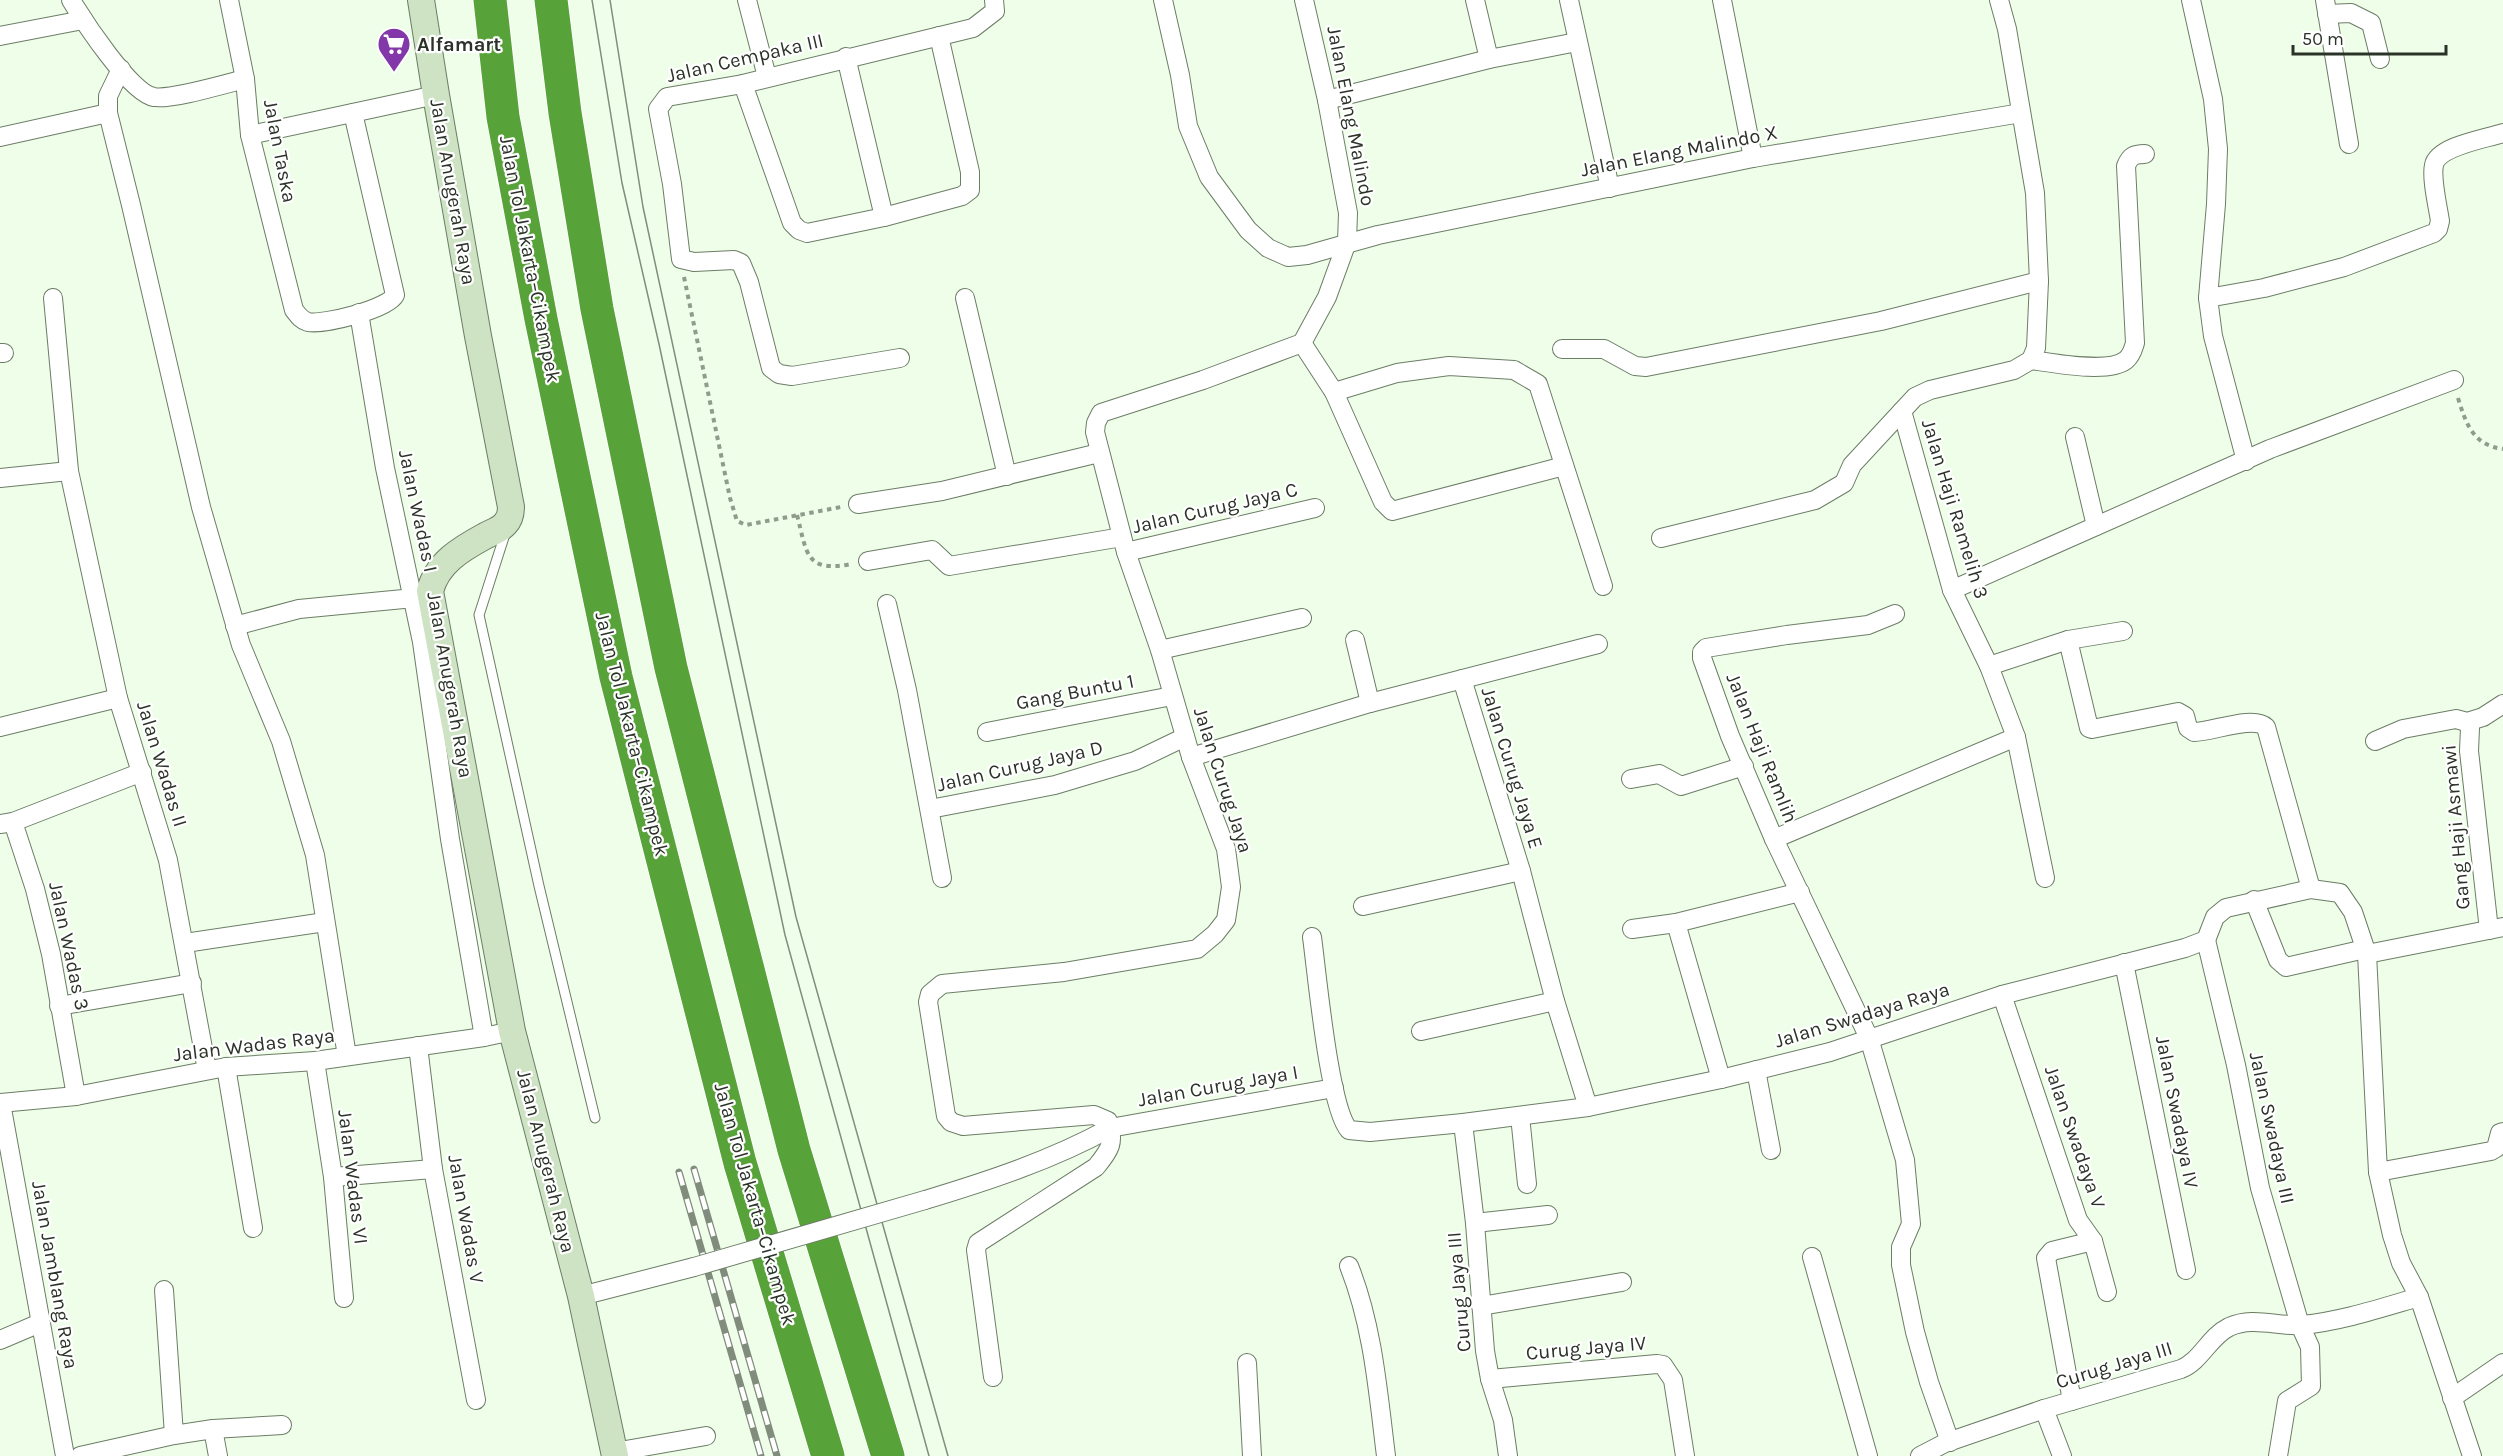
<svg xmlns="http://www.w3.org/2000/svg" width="2503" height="1456" font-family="Karla,sans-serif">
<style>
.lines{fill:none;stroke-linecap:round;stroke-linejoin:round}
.lane-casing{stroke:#6c7d66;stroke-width:11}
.street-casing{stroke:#6c7d66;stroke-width:20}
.secondary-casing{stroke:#6c7d66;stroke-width:28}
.highway-casing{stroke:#fff;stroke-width:35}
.path{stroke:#8f9b8b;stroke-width:4;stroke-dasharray:4.5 4.5;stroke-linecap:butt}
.lane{stroke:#fff;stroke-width:9}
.street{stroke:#fff;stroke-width:18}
.secondary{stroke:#cde3c4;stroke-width:26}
.highway{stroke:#58a339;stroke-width:33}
.tram{stroke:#818c7d;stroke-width:1.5}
.rail-casing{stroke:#818c7d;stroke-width:7}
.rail{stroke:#fff;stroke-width:4.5;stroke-dasharray:14;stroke-linecap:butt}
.street-bridge-casing{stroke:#6c7d66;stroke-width:20;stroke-linecap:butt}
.street-bridge{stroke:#fff;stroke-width:18}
.labels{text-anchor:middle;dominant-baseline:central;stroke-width:4.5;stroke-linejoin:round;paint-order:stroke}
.poi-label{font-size:20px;font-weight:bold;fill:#2b3329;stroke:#fff;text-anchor:start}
.street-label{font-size:20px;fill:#2b3329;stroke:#fff}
</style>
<rect width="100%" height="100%" fill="#eefee9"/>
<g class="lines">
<g class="lane-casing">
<path id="lane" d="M506,531L479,615L539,886L595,1118"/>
</g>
<g class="street-casing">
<g id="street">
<path d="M71,0C83,20 131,94 154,97C171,100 225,84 245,79"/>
<path d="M229,0L245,79L250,135L294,310C298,315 301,320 308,322C324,325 388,309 395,295L353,113"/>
<path d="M747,0L767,77"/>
<path d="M1163,0L1180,75L1188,126L1209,177L1248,230L1268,248L1288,257L1307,255L1378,235L1753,158L2021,113"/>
<path d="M1475,0L1489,59"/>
<path d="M1569,0L1610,188"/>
<path d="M1722,0L1753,158"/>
<path d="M2191,0L2213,99L2218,149L2216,204L2208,298L2213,336L2246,461"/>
<path d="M2325,0L2349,144"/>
<path d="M2327,14L2351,13L2371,23L2380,59"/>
<path d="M0,36L83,20"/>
<path d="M846,57L884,217"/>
<path d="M121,69L108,96V113L131,205L201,507L241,645L281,741L315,855L347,1056"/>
<path d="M743,84L792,223L799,230L807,233L884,217L962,196L970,190V172L939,36"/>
<path d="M1327,100L1489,59L1577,42"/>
<path d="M250,135L436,95"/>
<path d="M0,137L108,113"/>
<path d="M53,298L69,471L118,698L168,860L207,1070"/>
<path d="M965,298L1007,476"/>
<path d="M2208,298L2264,288L2344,267L2434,233L2438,229L2440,221C2438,207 2431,179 2434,165C2438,146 2485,139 2503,133"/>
<path d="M359,313L385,468L422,642L450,839L484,1037"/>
<path d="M1302,343L1334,392L1397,373L1449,366L1514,370L1538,384L1603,586"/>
<path d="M1562,349H1604L1635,366L1646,367L1881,321L2039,281"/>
<path d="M0,353H4"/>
<path d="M900,358L792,376L779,374L771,368L749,282L741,263L734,260L694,262L681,259L672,184L658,109L667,97L743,84L973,28L995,11L994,0"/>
<path d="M2031,360C2053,363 2109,374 2126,360C2132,355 2133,349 2135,343L2126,166C2130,156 2134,154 2145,154"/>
<path d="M1334,392L1383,502L1392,511L1564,466"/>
<path d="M2075,437L2096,526"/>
<path d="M0,478L69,471"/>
<path d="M858,504L942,491L1099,453"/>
<path d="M1661,538L1815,500L1844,483L1852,465L1902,411"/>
<path d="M1126,552L1315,508"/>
<path d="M868,561L932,550L949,566L1122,537"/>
<path d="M1952,590L2270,449L2454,380"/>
<path d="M887,604L907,690L942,878"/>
<path d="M1895,614L1868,625L1787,635L1706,648L1702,652V658L1730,736L1774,839L1869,1038L1905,1160L1911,1224L1901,1247V1265L1915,1332L1929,1382L1950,1442"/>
<path d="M235,626L299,609L414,598"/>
<path d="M1355,640L1370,703"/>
<path d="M2068,640L2089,728L2092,729L2178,712L2185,716L2188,728L2194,732C2212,732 2253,715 2266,727L2311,889"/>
<path d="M1160,650L1302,618"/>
<path d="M1989,666L2068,640L2123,631"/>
<path d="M1462,679L1521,871L1555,1001L1588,1107"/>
<path d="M2467,722L2470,728L2469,751L2489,930"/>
<path d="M0,727L118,698"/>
<path d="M987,732L1172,696"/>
<path d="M2016,737L2045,878"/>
<path d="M2375,741L2403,729L2456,719L2467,722L2483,717L2503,704"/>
<path d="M1191,757L1370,703L1598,644"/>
<path d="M1631,779L1659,774L1681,786L1744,766"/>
<path d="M930,809L1055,785L1135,761L1185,737"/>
<path d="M13,822L35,889L51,954L76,1096"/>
<path d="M0,824L13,822L142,772"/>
<path d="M1774,839L2016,737L1989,666L1952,590L1902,411L1915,397L1930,390L2014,370L2031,360L2036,348L2039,281L2035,193L2007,29L1999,0"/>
<path d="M2254,900L2278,960L2286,967L2365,949"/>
<path d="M1363,906L1521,871"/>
<path d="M1676,923L1721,1079"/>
<path d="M1632,929L1676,923L1800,892"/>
<path d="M1312,937C1317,973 1329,1108 1349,1130L1370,1132L1463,1123L1588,1107L1721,1079L1830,1052L2002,995L2185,948L2206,940L2215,917L2226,908L2311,889L2340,893L2353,912L2367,954L2378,1172L2392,1235L2401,1263L2419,1297L2472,1456"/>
<path d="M2206,940L2236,1065L2260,1188L2300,1325L2310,1347L2311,1386L2287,1401L2278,1456"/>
<path d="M185,943L325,922"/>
<path d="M2367,954L2503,927"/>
<path d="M2124,963L2186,1270"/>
<path d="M2002,995L2078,1220L2093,1241L2107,1292"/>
<path d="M59,1006L192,983"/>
<path d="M1421,1031L1555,1001"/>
<path d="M418,1046L433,1169L476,1400"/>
<path d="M315,1061L333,1177L344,1298"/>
<path d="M226,1067L253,1228"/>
<path d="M1756,1070L1771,1150"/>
<path d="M0,1103L76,1096L226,1067L315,1061L484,1037L512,1031"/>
<path d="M1,1103L65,1456"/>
<path d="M1520,1116L1527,1184"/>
<path d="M1463,1123L1475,1223L1485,1351L1490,1379L1503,1420L1508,1456"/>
<path d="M2378,1172L2491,1151L2496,1148L2500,1133L2503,1132"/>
<path d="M333,1177L433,1169"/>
<path d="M925,1200C988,1181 1052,1160 1110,1128L1334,1088"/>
<path d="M1475,1223L1548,1215"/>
<path d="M1812,1257L1868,1456"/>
<path d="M1349,1266C1373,1326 1378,1392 1386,1456"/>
<path d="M164,1290L174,1435"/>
<path d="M581,1296L694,1267"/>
<path d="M1481,1306L1622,1282"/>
<path d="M0,1340L40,1323"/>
<path d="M1247,1363L1252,1456"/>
<path d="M993,1377L976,1250L978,1243L1096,1167C1110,1150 1115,1143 1108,1121L1094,1115L963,1126L951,1122L946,1116L928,1002L930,994L942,984L1064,972L1197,949L1215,934L1226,920L1231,887L1226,849L1191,757L1160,650L1126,552L1095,432L1096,423L1101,413L1203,380L1302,343L1327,297L1347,242L1348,213L1327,100L1304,0"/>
<path d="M1490,1379L1657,1364L1663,1365L1673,1380L1685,1456"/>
<path d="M2452,1398L2503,1363"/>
<path d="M2072,1401L2046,1258L2052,1251L2093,1241"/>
<path d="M2044,1409L2062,1456"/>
<path d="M213,1429L218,1456"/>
<path d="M614,1452L706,1436"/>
<path d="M80,1456L174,1435L213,1429L282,1425"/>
<path d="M1920,1456L1945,1443L2044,1409L2181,1369C2201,1361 2209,1337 2229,1327C2253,1316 2278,1327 2302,1325C2342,1321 2381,1308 2419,1297"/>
</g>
</g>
<g class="secondary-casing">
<path id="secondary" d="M421,0L436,95L478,336L511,507C511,514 510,519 505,524C500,530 492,532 485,536C461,549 437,563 430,591L512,1031L581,1296L615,1456"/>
</g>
<g class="highway-casing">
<g id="highway">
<path d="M490,0L503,117L541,319L616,677L740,1163L828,1456"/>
<path d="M551,0L565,113L597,309L671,668L794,1150L888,1456"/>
</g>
</g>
<g class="path">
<path d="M684,277L730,498L737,521L746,525L841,507"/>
<path d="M2458,398C2466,424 2473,445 2503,449"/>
<path d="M797,515C807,553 805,573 851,564"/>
</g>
<use href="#lane" class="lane"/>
<use href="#street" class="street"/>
<use href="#secondary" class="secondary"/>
<use href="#highway" class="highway"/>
<g class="tram">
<path d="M592,0L622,183L659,344L785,935L929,1456"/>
<path d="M610,0L643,207L796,917L948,1456"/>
</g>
<g class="rail-casing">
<g id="rail">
<path d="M694,1169L777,1456"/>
<path d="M679,1172L761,1456"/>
</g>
</g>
<use href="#rail" class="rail"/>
<g class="street-bridge-casing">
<path id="street-bridge" d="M694,1267L925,1200"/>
</g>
<use href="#street-bridge" class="street-bridge"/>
</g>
<defs>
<g id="supermarket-pin" transform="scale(1.725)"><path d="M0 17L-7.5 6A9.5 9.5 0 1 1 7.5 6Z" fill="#8338aa" stroke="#fff"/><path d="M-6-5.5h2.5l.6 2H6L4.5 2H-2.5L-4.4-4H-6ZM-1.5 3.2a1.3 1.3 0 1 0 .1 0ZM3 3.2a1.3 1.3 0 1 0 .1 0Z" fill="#fff"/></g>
</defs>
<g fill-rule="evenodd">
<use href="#supermarket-pin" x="394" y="44"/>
</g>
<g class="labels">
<g class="poi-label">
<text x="417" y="44">Alfamart</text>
</g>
<g class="street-label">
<text transform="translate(745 58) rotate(-13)">Jalan Cempaka III</text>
<text transform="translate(1351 116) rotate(79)">Jalan Elang Malindo</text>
<text transform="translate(280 151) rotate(79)">Jalan Taska</text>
<text transform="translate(1679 151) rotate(-11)">Jalan Elang Malindo X</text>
<text transform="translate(453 192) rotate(80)">Jalan Anugerah Raya</text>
<text transform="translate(530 259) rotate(79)">Jalan Tol Jakarta–Cikampek</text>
<text transform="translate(1215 508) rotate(-13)">Jalan Curug Jaya C</text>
<text transform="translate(1955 509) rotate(73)">Jalan Haji Ramelih 3</text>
<text transform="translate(418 511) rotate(78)">Jalan Wadas I</text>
<text transform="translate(450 685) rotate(80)">Jalan Anugerah Raya</text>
<text transform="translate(1075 692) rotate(-11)">Gang Buntu 1</text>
<text transform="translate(632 734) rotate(76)">Jalan Tol Jakarta–Cikampek</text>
<text transform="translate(1762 748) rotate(68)">Jalan Haji Ramlih</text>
<text transform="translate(162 764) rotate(73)">Jalan Wadas II</text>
<text transform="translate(1020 766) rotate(-13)">Jalan Curug Jaya D</text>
<text transform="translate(1512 768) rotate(73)">Jalan Curug Jaya E</text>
<text transform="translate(1223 780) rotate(72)">Jalan Curug Jaya</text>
<text transform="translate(2456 827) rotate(-95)">Gang Haji Asmawi</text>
<text transform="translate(69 946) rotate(78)">Jalan Wadas 3</text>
<text transform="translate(1862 1015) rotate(-17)">Jalan Swadaya Raya</text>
<text transform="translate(254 1045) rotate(-7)">Jalan Wadas Raya</text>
<text transform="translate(1218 1086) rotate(-10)">Jalan Curug Jaya I</text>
<text transform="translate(2177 1112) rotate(79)">Jalan Swadaya IV</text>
<text transform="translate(2272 1128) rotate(78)">Jalan Swadaya III</text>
<text transform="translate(2075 1137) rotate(71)">Jalan Swadaya V</text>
<text transform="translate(546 1161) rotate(76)">Jalan Anugerah Raya</text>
<text transform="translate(353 1177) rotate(83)">Jalan Wadas VI</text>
<text transform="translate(755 1204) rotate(74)">Jalan Tol Jakarta–Cikampek</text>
<text transform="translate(466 1219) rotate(80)">Jalan Wadas V</text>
<text transform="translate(55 1275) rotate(80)">Jalan Jamblang Raya</text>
<text transform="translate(1459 1292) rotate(-95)">Curug Jaya III</text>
<text transform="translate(1586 1348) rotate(-5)">Curug Jaya IV</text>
<text transform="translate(2114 1365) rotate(-17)">Curug Jaya III</text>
</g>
</g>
<path d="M2293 45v9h153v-9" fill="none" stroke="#2b3329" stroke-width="3"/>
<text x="2302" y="45" font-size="18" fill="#2b3329" stroke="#ffffff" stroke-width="4.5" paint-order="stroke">50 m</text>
</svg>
